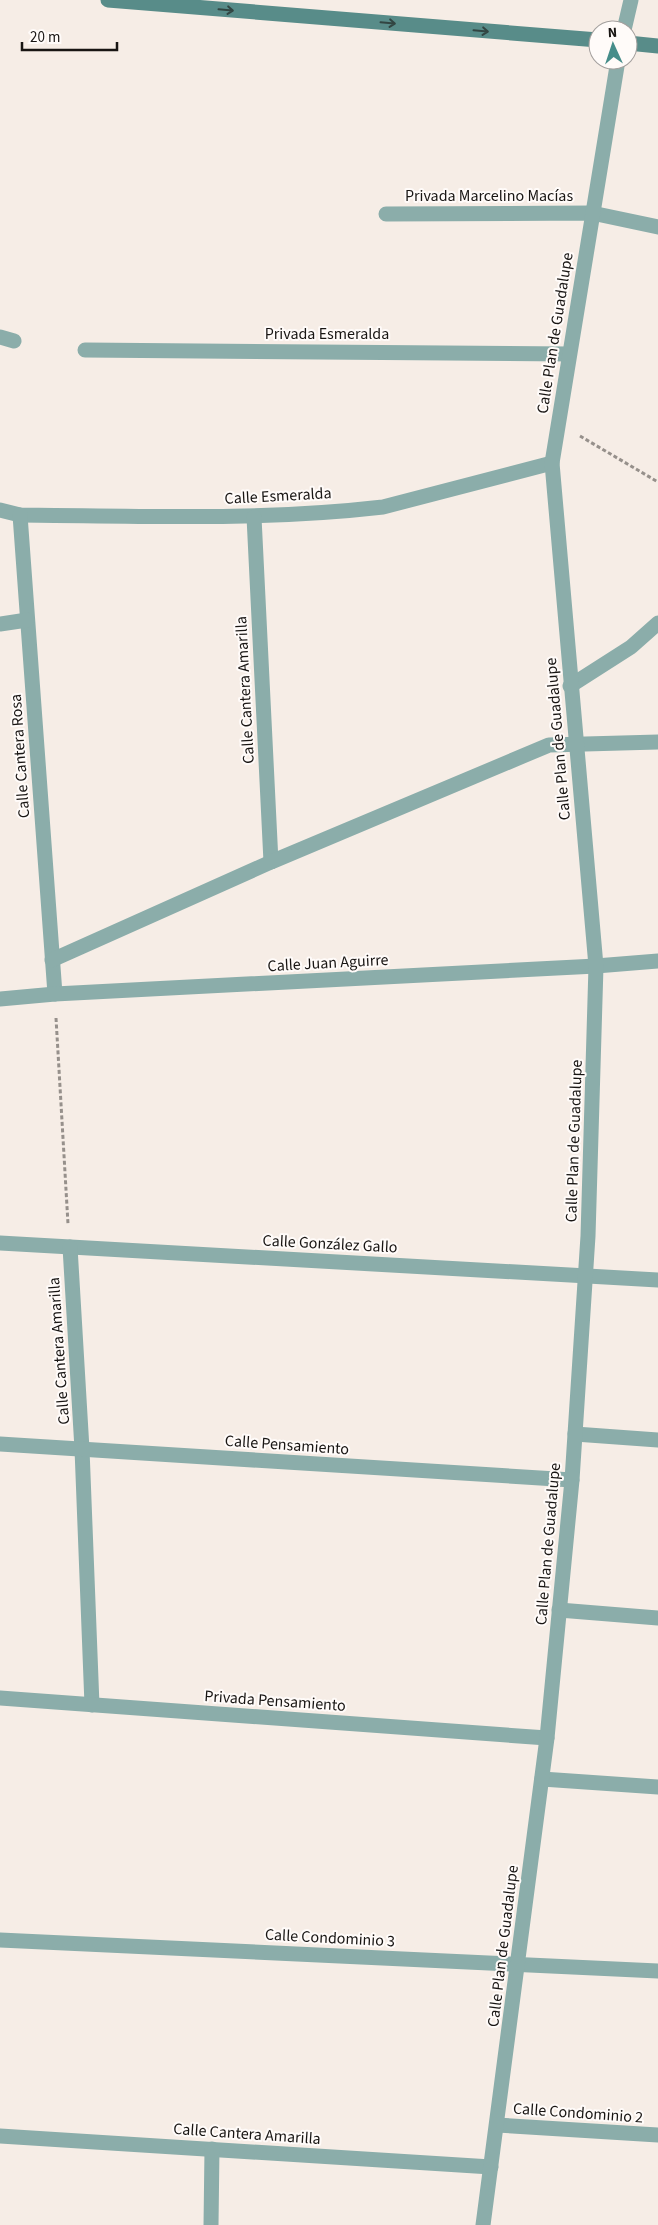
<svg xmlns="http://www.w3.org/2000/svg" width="658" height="2225" font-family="'Source Sans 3',sans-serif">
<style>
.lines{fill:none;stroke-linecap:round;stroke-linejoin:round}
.path{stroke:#96908b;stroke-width:3;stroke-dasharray:4 2.5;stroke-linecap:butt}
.service{stroke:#8badaa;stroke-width:15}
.minor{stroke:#8badaa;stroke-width:15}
.secondary{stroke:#588c89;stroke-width:15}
.oneway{stroke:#324542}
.labels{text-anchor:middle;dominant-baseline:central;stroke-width:4;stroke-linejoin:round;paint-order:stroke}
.street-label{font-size:16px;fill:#181513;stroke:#fffbf9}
</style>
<rect width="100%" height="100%" fill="#f6ede6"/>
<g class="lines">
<g class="path">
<path d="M580,436L658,482"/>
<path d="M56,1018L68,1224"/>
</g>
<path class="service" d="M0,337L14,341"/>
<g class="minor">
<path d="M624,30L631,0"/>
<path d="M386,214L592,213L658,227"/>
<path d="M85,350L569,354"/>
<path d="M0,510L20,515C141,516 262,521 383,507L552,463"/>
<path d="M20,515L55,994"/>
<path d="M254,517L271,862"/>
<path d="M0,624L27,620"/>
<path d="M570,686L631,647L658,623"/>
<path d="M52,960L271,862L549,745L658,742"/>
<path d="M0,999L55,994L596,966L658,961"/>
<path d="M0,1243L658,1280"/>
<path d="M70,1247L82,1449L92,1705"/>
<path d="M575,1434L658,1440"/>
<path d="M0,1444L572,1480"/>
<path d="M559,1610L658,1618"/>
<path d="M0,1698L547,1738"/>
<path d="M542,1779L658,1787"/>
<path d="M0,1940L658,1971"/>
<path d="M497,2125L658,2135"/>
<path d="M0,2136L491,2167"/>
<path d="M211,2225L212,2149"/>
<path d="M483,2225L547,1738L572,1480L588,1236L596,966L552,463L618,60"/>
</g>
<g class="secondary">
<path d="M108,0L598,40"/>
<path d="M628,43L658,46"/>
</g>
</g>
<defs><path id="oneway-shaft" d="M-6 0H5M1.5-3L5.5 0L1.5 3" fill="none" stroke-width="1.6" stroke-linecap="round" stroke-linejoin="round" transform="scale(1.25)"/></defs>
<g class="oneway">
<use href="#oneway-shaft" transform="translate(226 10) rotate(5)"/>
<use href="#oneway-shaft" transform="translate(388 23) rotate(5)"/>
<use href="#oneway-shaft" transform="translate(481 31) rotate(5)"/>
</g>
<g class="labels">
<g class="street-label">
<text x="489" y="196">Privada Marcelino Macías</text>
<text transform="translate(555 333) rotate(-81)">Calle Plan de Guadalupe</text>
<text x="327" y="334">Privada Esmeralda</text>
<text transform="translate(278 496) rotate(-3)">Calle Esmeralda</text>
<text transform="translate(245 690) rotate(-93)">Calle Cantera Amarilla</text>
<text transform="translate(558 739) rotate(-95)">Calle Plan de Guadalupe</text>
<text transform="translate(20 756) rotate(-94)">Calle Cantera Rosa</text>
<text transform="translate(328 963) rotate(-3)">Calle Juan Aguirre</text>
<text transform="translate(574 1141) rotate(-88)">Calle Plan de Guadalupe</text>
<text transform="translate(330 1244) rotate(3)">Calle González Gallo</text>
<text transform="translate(59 1351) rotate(-94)">Calle Cantera Amarilla</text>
<text transform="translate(287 1445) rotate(4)">Calle Pensamiento</text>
<text transform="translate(548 1544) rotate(-85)">Calle Plan de Guadalupe</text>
<text transform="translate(275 1701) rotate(4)">Privada Pensamiento</text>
<text transform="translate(330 1938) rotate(3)">Calle Condominio 3</text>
<text transform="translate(503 1946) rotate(-83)">Calle Plan de Guadalupe</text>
<text transform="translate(578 2113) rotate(4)">Calle Condominio 2</text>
<text transform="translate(247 2134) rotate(4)">Calle Cantera Amarilla</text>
</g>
</g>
<g transform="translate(613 45) rotate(357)"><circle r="24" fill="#fffbf9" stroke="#a39f9d"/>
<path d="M0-4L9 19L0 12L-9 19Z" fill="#468d8a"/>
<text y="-8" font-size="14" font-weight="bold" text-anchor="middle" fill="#181513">N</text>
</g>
<path d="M22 42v8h95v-8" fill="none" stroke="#181513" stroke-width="2.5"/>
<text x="30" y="42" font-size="15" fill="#181513" stroke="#fffbf9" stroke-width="4" paint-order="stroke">20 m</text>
</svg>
